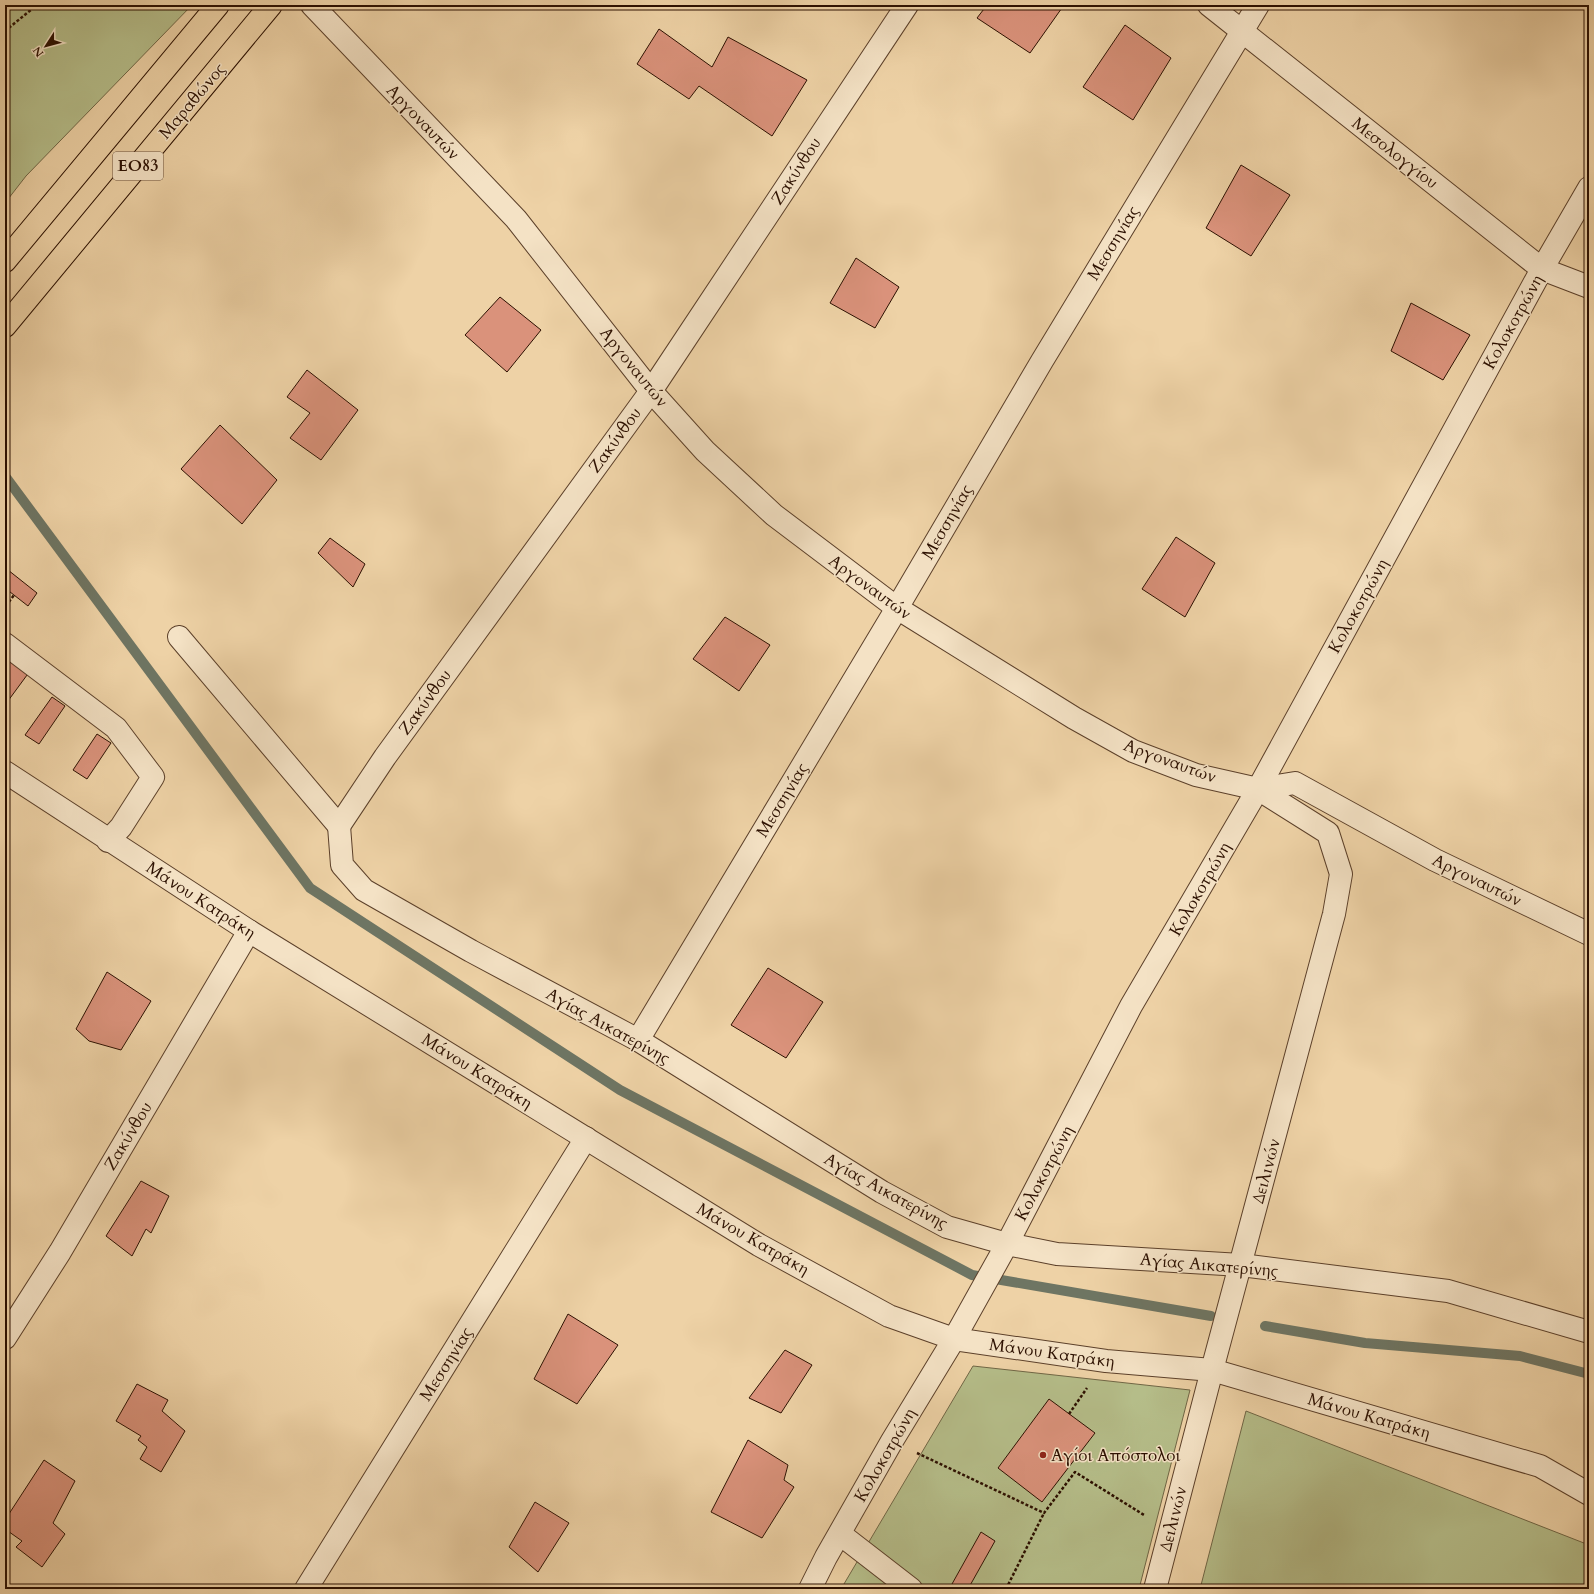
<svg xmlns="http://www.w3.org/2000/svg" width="1594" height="1594" font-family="Cardo,serif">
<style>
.green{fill:#b5bd89;stroke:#706645}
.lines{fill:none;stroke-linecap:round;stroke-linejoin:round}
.stream{stroke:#6e7563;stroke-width:10}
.building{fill:#da927b;stroke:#2c1001}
.minor-casing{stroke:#5c402a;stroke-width:24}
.major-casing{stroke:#2c1001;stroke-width:24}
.path{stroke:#2c1001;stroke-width:2.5;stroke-dasharray:3 2;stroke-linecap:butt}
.minor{stroke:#f4e2c5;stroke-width:22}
.major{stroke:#eed2a6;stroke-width:22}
.poi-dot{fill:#8f2418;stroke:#f4e2c5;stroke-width:1.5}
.labels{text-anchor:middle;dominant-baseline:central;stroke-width:3;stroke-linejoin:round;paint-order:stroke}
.shield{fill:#f4e2c5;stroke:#684f3c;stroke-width:1}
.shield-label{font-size:16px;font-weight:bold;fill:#2c1001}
.street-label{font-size:17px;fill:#2c1001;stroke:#f4e2c5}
.poi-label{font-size:17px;fill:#2c1001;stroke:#f4e2c5;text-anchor:start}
</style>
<rect width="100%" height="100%" fill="#eed2a6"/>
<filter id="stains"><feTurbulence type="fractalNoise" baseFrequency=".005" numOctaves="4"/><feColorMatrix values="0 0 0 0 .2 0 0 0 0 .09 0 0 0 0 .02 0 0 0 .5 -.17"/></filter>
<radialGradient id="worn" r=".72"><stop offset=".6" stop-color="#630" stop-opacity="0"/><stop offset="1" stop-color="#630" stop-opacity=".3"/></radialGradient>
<g class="green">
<path d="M5,5H192L26,176L5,203Z"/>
<path d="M973,1366L1190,1390L1139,1589H841Z"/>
<path d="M1246,1411L1589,1545V1589H1200Z"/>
</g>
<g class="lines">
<g class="stream">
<path d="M5,476L310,888L620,1090L972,1275L1211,1316"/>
<path d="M1265,1326L1365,1343L1520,1356L1589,1374"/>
</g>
</g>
<g class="building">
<path d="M987,5H1015L1018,7L1019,5H1064L1030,53L977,18Z"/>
<path d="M1125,25L1171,58L1133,120L1083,87Z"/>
<path d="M659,29L712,67L728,37L807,80L772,136L699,86L689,99L637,64Z"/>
<path d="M1241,165L1290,195L1251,256L1206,228Z"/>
<path d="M856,258L899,287L875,328L830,303Z"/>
<path d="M500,297L541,330L507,372L465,335Z"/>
<path d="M1411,303L1470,335L1443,380L1391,351Z"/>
<path d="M307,370L358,410L321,460L290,438L310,413L287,397Z"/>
<path d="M220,425L277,480L242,524L181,469Z"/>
<path d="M1176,537L1215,563L1185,617L1142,589Z"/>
<path d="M330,538L365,564L353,587L318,553Z"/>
<path d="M8,570L37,593L28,606L5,588V574Z"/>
<path d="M725,617L770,645L739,691L693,659Z"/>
<path d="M5,654L30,671L5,705Z"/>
<path d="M52,697L65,706L39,744L25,735Z"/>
<path d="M97,734L111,743L87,779L73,770Z"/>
<path d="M768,968L823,1002L786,1058L731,1025Z"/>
<path d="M107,972L151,1001L121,1050L89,1041L76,1029Z"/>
<path d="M141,1181L169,1196L151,1233L146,1229L132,1256L106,1236Z"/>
<path d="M568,1314L618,1345L577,1404L534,1379Z"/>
<path d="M785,1350L812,1365L781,1413L749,1398Z"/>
<path d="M137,1384L168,1400L162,1411L185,1431L161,1472L140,1459L147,1447L138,1440L141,1436L116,1421Z"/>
<path d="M1049,1399L1095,1433L1042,1502L998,1468Z"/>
<path d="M748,1440L788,1465L784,1480L794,1487L762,1538L711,1512Z"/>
<path d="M44,1460L75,1481L53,1523L65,1534L42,1567L16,1547L22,1541L5,1529V1520Z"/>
<path d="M535,1502L569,1523L538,1572L509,1547Z"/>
<path d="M981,1532L995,1541L968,1589H960L952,1584Z"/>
</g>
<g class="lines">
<g class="minor-casing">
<g id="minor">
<path d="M312,5L516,219L651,391L705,451L774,515L897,608L1074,718L1133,751L1196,775L1258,789L1295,783L1435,860L1589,934"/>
<path d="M1209,5L1542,269L1589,287"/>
<path d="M179,637L339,826"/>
<path d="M5,644L116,728L153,777L121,827L108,841"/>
<path d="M5,772L249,931L759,1245L889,1316L954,1339L1106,1361L1212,1370L1540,1466L1589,1494"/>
<path d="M339,826L342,865L364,890L471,951L638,1040L882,1192L947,1227L1007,1244L1057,1254L1241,1265L1448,1291L1589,1332"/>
<path d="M339,826L385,757L651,391L907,5"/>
<path d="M638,1040L897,608L1042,361L1258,5"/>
<path d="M5,1338L60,1252L249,931"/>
<path d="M840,1534L911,1589"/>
<path d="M306,1589L586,1138"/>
<path d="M810,1589L826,1557L892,1441L954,1339L1007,1244L1131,1006L1258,789L1542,269L1589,188"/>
<path d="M1155,1589L1212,1370L1334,914L1341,874L1328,833L1258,789"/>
</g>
</g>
<g class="major-casing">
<g id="major">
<path d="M5,261L218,5"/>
<path d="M5,326L271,5"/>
</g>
</g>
<g class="path">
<path d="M5,31L37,5"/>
<path d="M5,601L8,603L14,595"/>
<path d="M1069,1414L1087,1388"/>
<path d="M917,1453L1044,1513L1075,1472L1144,1515"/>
<path d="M1006,1589L1044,1513"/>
</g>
<use href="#minor" class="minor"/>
<use href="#major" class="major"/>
</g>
<circle class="poi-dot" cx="1043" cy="1455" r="4"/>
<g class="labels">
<rect class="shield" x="113" y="152" width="50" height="28" rx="3"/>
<g class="shield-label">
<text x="138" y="166">ΕΟ83</text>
</g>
<g class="street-label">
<text transform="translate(192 101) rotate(-50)">Μαραθώνος</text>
<text transform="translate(423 122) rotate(46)">Αργοναυτών</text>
<text transform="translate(1395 153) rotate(38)">Μεσολογγίου</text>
<text transform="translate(796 171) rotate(-57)">Ζακύνθου</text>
<text transform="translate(1113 243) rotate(-59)">Μεσσηνίας</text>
<text transform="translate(1513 322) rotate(-61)">Κολοκοτρώνη</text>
<text transform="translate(634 367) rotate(51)">Αργοναυτών</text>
<text transform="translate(615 440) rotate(-54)">Ζακύνθου</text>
<text transform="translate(947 522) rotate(-60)">Μεσσηνίας</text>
<text transform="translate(870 587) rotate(36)">Αργοναυτών</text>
<text transform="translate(1358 606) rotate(-61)">Κολοκοτρώνη</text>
<text transform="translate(425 702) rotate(-54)">Ζακύνθου</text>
<text transform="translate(1170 761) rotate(20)">Αργοναυτών</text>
<text transform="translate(782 800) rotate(-59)">Μεσσηνίας</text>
<text transform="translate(1477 880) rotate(26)">Αργοναυτών</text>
<text transform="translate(1200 889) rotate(-60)">Κολοκοτρώνη</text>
<text transform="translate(201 900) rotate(33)">Μάνου Κατράκη</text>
<text transform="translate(608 1026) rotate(29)">Αγίας Αικατερίνης</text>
<text transform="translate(477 1071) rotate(32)">Μάνου Κατράκη</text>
<text transform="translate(128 1136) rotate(-59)">Ζακύνθου</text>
<text transform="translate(1266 1171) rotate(-75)">Δειλινών</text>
<text transform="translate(1044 1173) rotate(-62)">Κολοκοτρώνη</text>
<text transform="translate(886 1191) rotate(29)">Αγίας Αικατερίνης</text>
<text transform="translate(753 1239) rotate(30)">Μάνου Κατράκη</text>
<text transform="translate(1209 1265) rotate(5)">Αγίας Αικατερίνης</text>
<text transform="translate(1052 1353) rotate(8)">Μάνου Κατράκη</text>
<text transform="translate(446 1364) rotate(-58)">Μεσσηνίας</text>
<text transform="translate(1369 1416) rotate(16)">Μάνου Κατράκη</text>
<text transform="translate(885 1455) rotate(-60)">Κολοκοτρώνη</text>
<text transform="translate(1173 1519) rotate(-76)">Δειλινών</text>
</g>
<g class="poi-label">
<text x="1051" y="1455">Αγίοι Απόστολοι</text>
</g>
</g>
<rect width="1594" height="1594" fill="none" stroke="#eed2a6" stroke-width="20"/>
<rect x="6" y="6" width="1582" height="1582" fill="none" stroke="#2c1001" stroke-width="2"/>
<rect x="10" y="10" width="1574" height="1574" fill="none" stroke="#2c1001"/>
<g transform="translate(46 46) rotate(234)" stroke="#f4e2c5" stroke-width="3" paint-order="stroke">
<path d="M0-3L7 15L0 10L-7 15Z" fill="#2c1001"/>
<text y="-6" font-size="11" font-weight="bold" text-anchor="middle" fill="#2c1001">N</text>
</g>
<rect width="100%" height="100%" filter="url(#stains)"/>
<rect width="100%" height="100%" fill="url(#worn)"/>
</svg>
